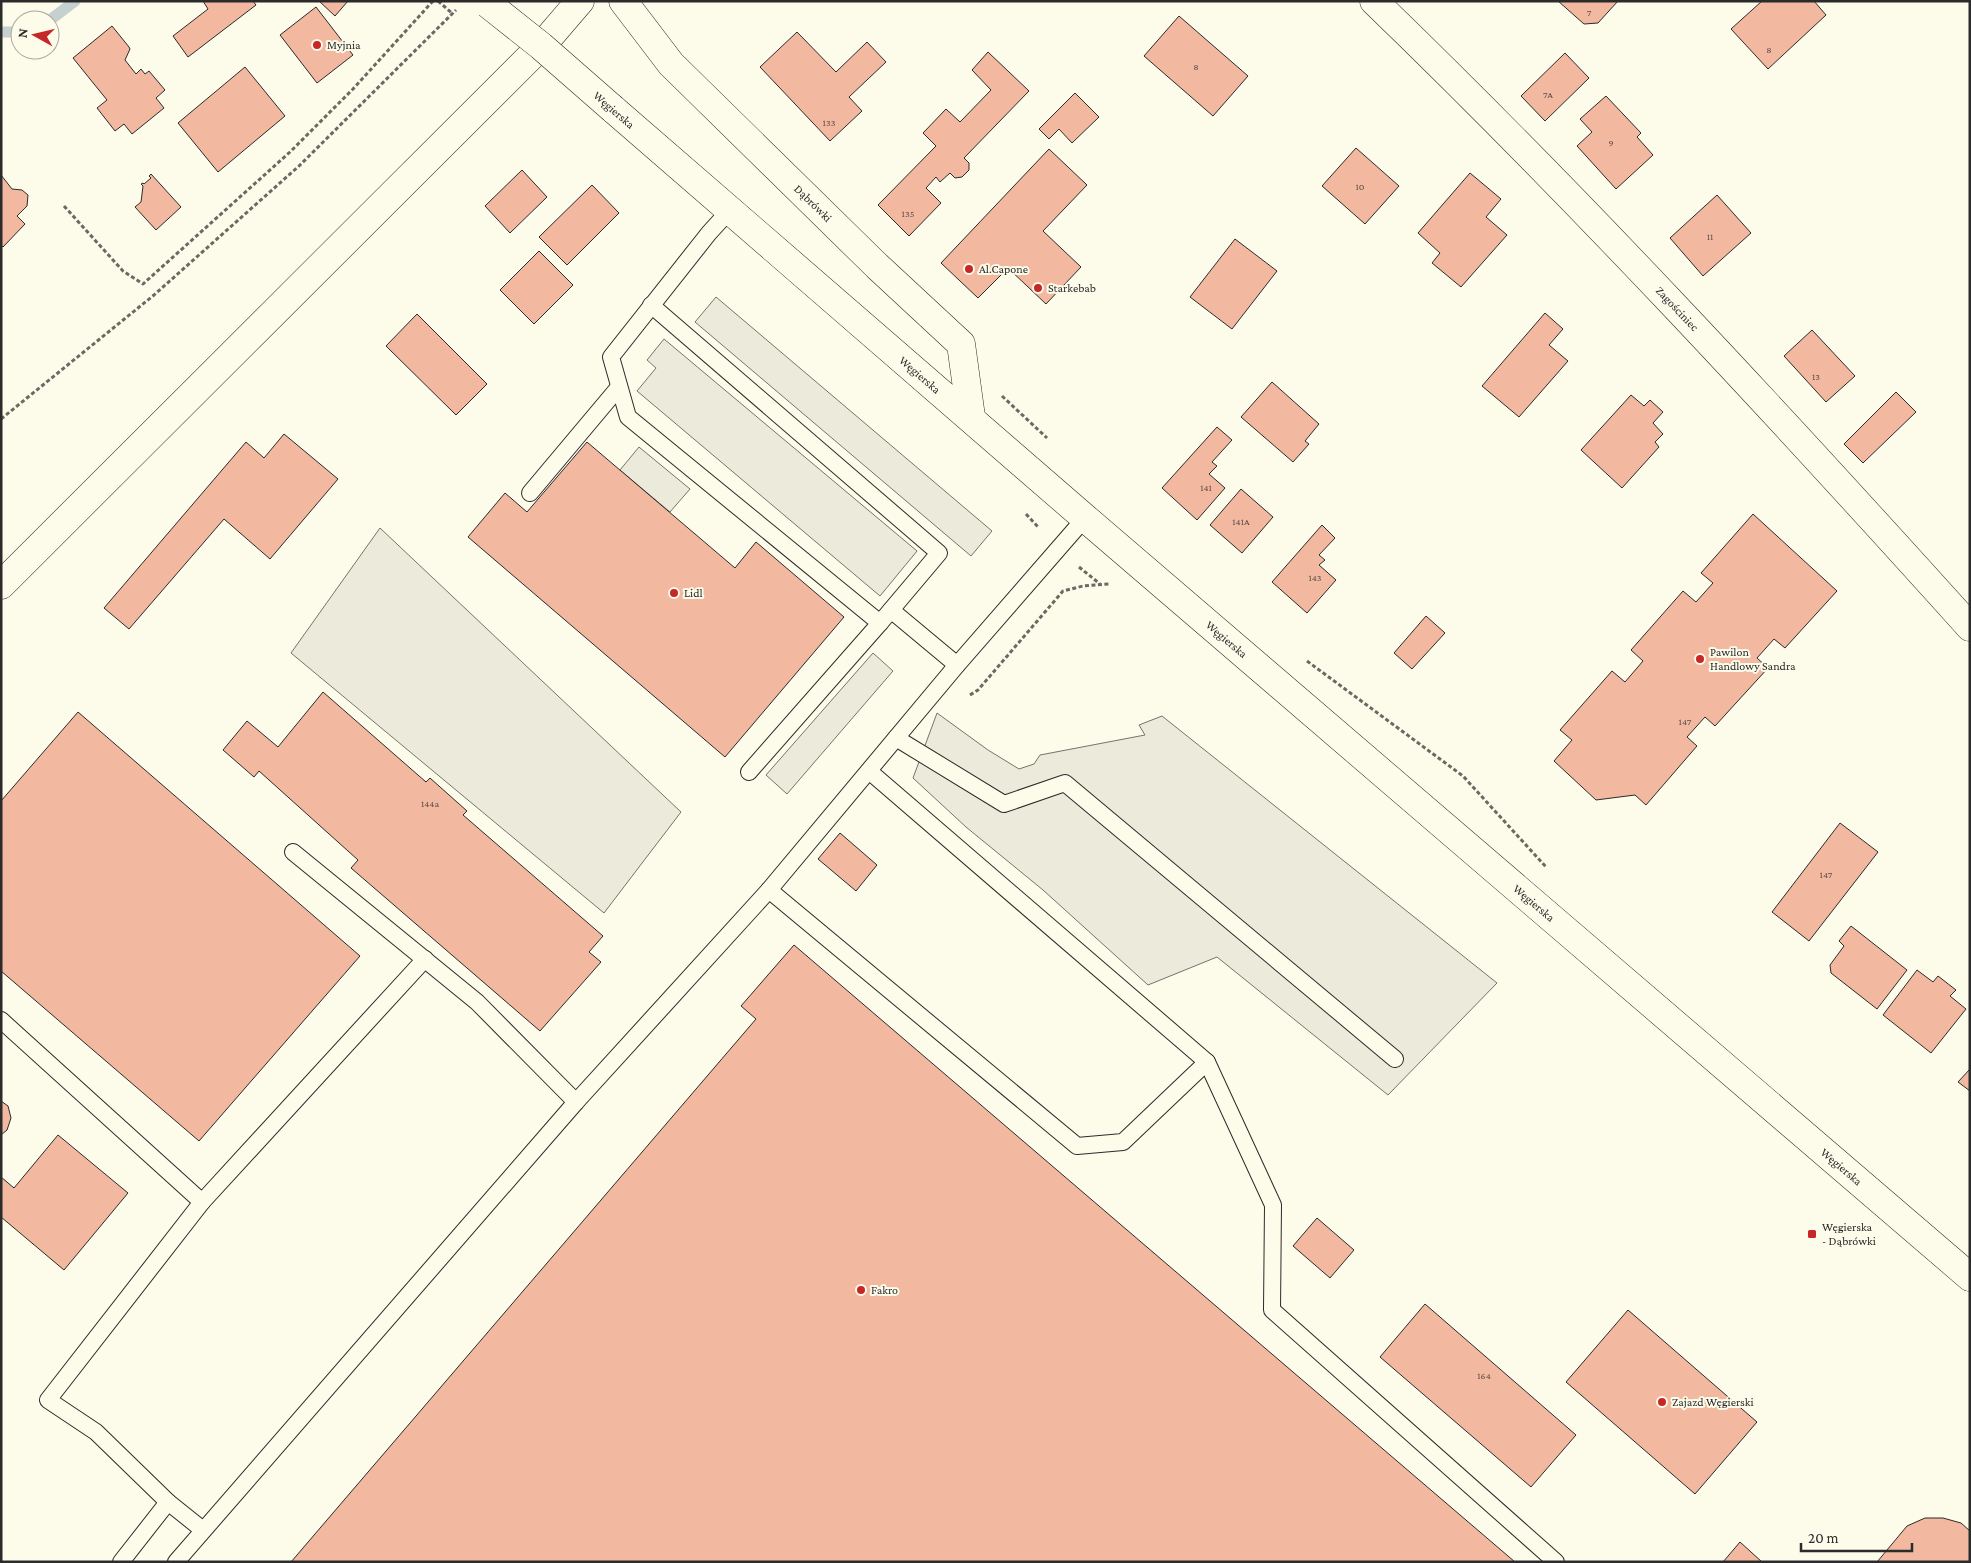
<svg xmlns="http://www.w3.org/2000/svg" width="1971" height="1563" font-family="'Crimson Pro',serif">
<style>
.parking{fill:#eceadb;stroke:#74746e}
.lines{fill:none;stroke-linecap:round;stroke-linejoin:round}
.stream{stroke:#c7d0d0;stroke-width:11}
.building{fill:#f2b8a0;stroke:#2b2b2b}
.service-casing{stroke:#2b2b2b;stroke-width:18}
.minor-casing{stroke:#2b2b2b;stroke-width:29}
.secondary-casing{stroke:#2b2b2b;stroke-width:29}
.path{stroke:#6a6964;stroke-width:3;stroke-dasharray:4 2.5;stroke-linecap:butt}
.service{stroke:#fdfbea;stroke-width:16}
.minor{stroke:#fdfbea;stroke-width:28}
.secondary{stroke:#fdfbea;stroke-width:28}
.secondary-bridge-casing{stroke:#2b2b2b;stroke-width:29;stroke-linecap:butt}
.secondary-bridge{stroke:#fdfbea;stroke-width:28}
.poi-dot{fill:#c62828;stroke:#fdfbea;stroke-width:2}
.labels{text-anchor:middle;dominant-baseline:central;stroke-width:4;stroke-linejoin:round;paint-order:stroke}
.number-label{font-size:10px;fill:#5d4e48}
.poi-label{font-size:12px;fill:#2b2b2b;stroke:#fdfbea;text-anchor:start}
.street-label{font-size:12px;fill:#2b2b2b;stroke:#fdfbea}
</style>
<rect width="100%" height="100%" fill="#fdfbea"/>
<g class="parking">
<path d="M716,297L992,531L971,556L695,322Z"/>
<path d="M664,339L917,551L880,596L637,391L656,368L647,360Z"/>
<path d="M639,447L690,489L670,512L620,470Z"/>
<path d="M380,528L681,812L604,913L291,653Z"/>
<path d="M873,653L893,671L787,794L766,775Z"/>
<path d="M937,713L988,750L1019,769L1034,764L1040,755L1145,735L1139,725L1162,716L1497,983L1388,1095L1217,957L1148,985L1043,890L966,827L913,778Z"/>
</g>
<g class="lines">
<g class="stream">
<path d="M50,20L75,1"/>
<path d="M1,32H20"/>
</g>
</g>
<g class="building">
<path d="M203,1H253L256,5L188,57L173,36L208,9Z"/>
<path d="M319,1H348L335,16Z"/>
<path d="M1558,1H1618L1598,23L1584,24Z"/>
<path d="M1762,1H1814L1826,15L1768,69L1731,29Z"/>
<path d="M316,7L353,55L317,83L280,35Z"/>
<path d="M1179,16L1248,76L1213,116L1144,56Z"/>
<path d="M112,26L129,47L130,49L125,60L136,74L141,69L145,74L149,71L165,90L156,98L164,108L132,134L124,124L115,131L97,108L107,100L73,58Z"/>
<path d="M797,32L836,72L867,42L886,62L849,97L862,111L830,141L760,67Z"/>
<path d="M988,52L1029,91L964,158L969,163V170L962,177L955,178L950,173L940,182L936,177L926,188L941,203L909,236L878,205L936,146L923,133L946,109L960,122L991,90L972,70Z"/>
<path d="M1565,53L1589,78L1545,121L1521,96Z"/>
<path d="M245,67L285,116L218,172L178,123Z"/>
<path d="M1075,93L1099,117L1072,143L1059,129L1049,139L1039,129Z"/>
<path d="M1606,96L1641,133L1637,137L1653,155L1616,189L1577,146L1592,132L1580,119Z"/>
<path d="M1356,148L1399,186L1365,224L1322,186Z"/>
<path d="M1049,149L1087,185L1043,231L1081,267L1046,304L1008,268L978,298L941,263Z"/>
<path d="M522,170L547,197L510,233L485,206Z"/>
<path d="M1470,173L1501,199L1486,217L1507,235L1461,287L1432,263L1440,253L1418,233Z"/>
<path d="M151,174L181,207L156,230L135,207L141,202L143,186L141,184L143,183L144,184L151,178L149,176Z"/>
<path d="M1,175L12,189L22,190L28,195L27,206L17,216L25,224L3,247L1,245Z"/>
<path d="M592,185L619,213L567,265L539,237Z"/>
<path d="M1717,195L1751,233L1703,276L1670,238Z"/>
<path d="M1235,239L1277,271L1232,329L1190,297Z"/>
<path d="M539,251L573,285L534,324L500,290Z"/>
<path d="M1545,313L1563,329L1549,345L1568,361L1519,417L1482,386Z"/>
<path d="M417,314L487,384L456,415L386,346Z"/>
<path d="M1812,330L1855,376L1826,402L1784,356Z"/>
<path d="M1272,382L1319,424L1305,441L1309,444L1293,462L1241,417Z"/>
<path d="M1896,392L1916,412L1863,463L1844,444Z"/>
<path d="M1631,395L1644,406L1650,400L1663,412L1653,423L1663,434L1655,442L1659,447L1622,488L1581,450Z"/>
<path d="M1217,427L1232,440L1212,462L1217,466L1209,474L1225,488L1197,520L1162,488Z"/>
<path d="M284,434L338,479L270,559L224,519L129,629L104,608L246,442L264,458Z"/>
<path d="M587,442L735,568L756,542L844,617L725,757L468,537L505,493L527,512Z"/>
<path d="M1241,489L1273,517L1242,553L1210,525Z"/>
<path d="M1753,514L1837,591L1785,648L1774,639L1757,658L1768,668L1715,726L1705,717L1687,737L1697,746L1646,805L1635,795L1596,800L1554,761L1572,740L1560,730L1612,671L1625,682L1643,661L1631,650L1683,591L1696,602L1713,583L1701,573Z"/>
<path d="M1322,525L1335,538L1319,555L1325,560L1319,565L1336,580L1307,613L1272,582Z"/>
<path d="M1426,616L1445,633L1412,669L1394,653Z"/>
<path d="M323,692L426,782L430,778L467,811L463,815L603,936L589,952L601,962L540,1031L351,868L358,860L259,771L254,777L223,750L247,721L278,747Z"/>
<path d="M78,712L360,956L199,1141L1,971V801Z"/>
<path d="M1840,823L1878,852L1809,941L1772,912Z"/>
<path d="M840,833L877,865L856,891L818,859Z"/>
<path d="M1851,926L1907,970L1877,1009L1831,973L1830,965L1844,946L1839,941Z"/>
<path d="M794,945L1515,1562H291L756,1019L741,1006Z"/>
<path d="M1917,970L1933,982L1938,976L1956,990L1950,996L1966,1009L1931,1053L1883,1015Z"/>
<path d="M1970,1069V1091L1958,1082Z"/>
<path d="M1,1101L8,1106L11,1118L7,1130L1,1135Z"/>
<path d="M58,1135L128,1193L64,1270L1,1217V1177L14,1188Z"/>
<path d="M1317,1218L1354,1250L1330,1278L1293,1246Z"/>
<path d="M1425,1304L1576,1435L1531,1487L1380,1357Z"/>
<path d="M1628,1310L1757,1422L1695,1494L1566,1382Z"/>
<path d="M1925,1518H1943L1961,1523L1970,1531V1562H1877L1907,1526Z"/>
<path d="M1740,1542L1762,1562H1723Z"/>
</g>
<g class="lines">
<g class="service-casing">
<g id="service">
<path d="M730,210L709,233L611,357L628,417L880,623L749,772"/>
<path d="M651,305L939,553L880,623"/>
<path d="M530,493L619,387"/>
<path d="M891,610L957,665"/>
<path d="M896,738L1004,804L1065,783L1395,1059"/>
<path d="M869,771L1207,1062"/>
<path d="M293,852L477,1002L576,1102"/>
<path d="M769,890L1077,1146L1123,1142L1207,1062L1273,1205L1272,1310L1556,1562"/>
<path d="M1,1020L202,1202L425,959"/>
<path d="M168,1502L96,1432L48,1400L202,1202"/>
<path d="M121,1562L168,1502L203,1530"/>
<path d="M176,1562L576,1102L769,890L957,665L1085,518"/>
</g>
</g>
<g class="minor-casing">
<g id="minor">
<path id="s1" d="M623,1L671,64L877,266L961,344L971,417"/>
<path id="s2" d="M1374,1C1581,201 1777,413 1970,627"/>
<path d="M1,585L544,43L580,1"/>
</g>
</g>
<g class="secondary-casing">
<g id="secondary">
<path id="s3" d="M613,109L1085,518L1970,1277"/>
</g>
</g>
<g class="path">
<path d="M438,1L453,14"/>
<path d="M64,206L123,271L143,284L290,152L353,89L433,1"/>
<path d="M1002,396L1047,438"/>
<path d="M1,419L154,295L299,166L456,10"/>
<path d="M1026,514L1039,528"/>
<path d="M1079,567L1100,584"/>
<path d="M1307,661L1463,776L1546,867"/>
<path d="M970,695L978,690L1063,591L1083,586L1109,584"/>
</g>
<use href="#service" class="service"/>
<use href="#minor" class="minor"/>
<use href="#secondary" class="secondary"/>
<g class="secondary-bridge-casing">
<path id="secondary-bridge" d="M488,4L541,46L613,109"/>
</g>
<use href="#secondary-bridge" class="secondary-bridge"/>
</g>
<g class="poi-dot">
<circle cx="317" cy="45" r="5"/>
<circle cx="969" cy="269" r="5"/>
<circle cx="1038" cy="288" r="5"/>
<circle cx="674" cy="593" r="5"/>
<circle cx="1700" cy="659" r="5"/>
<rect x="1807" y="1229" width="10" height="10" rx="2.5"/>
<circle cx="861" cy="1290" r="5"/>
<circle cx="1662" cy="1402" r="5"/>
</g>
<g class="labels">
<g class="number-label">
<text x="1589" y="12">7</text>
<text x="1769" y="49">8</text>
<text x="1196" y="66">8</text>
<text x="1548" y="94">7A</text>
<text x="829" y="122">133</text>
<text x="1611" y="142">9</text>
<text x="1360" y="186">10</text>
<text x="908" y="213">135</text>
<text x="1710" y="236">11</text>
<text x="1816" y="376">13</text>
<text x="1206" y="487">141</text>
<text x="1241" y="521">141A</text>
<text x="1315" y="577">143</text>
<text x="1685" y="721">147</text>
<text x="430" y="803">144a</text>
<text x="1826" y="874">147</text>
<text x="1484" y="1375">164</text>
</g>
<g class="poi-label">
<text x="327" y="45">Myjnia</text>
<text x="979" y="269">Al.Capone</text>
<text x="1048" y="288">Starkebab</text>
<text x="684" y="593">Lidl</text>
<text x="1710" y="652">Pawilon<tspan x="1710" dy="14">Handlowy Sandra</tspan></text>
<text x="1822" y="1227">Węgierska<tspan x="1822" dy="14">- Dąbrówki</tspan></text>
<text x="871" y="1290">Fakro</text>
<text x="1672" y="1402">Zajazd Węgierski</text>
</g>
<g class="street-label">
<text transform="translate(614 110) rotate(41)">Węgierska</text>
<text stroke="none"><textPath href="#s1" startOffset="278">Dąbrówki</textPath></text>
<text stroke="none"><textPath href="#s2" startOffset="432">Zagościniec</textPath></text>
<text stroke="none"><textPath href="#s3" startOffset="406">Węgierska</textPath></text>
<text stroke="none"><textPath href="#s3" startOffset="811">Węgierska</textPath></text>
<text stroke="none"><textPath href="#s3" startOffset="1216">Węgierska</textPath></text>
<text stroke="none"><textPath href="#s3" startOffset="1621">Węgierska</textPath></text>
</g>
</g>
<rect width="1971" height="1563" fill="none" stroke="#2b2b2b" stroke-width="5"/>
<g transform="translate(35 35) rotate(278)"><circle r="24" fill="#fdfbea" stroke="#a9a89e"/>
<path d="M0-4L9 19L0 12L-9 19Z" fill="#c62828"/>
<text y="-8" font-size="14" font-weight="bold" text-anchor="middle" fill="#2b2b2b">N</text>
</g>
<path d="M1801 1543v8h111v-8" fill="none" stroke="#2b2b2b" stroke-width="2.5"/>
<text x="1808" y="1543" font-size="15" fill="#2b2b2b" stroke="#fdfbea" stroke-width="4" paint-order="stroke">20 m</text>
</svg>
